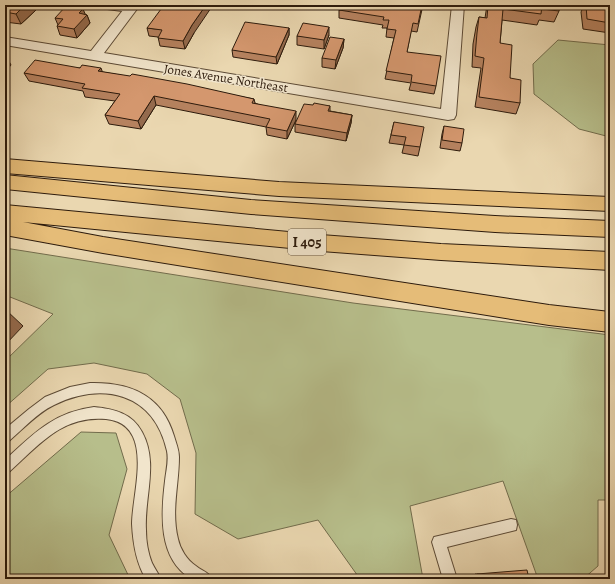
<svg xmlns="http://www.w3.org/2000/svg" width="615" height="584" font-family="Alegreya,serif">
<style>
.green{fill:#b7be8b;stroke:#726c4c}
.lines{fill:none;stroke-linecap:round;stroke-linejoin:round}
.service-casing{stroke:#5c4a35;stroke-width:2}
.minor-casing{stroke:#5c4a35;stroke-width:2}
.motorway-casing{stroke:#2d1b0c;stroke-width:2}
.service{fill:#f1e5cc;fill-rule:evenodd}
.minor{fill:#f1e5cc;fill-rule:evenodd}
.motorway{fill:#e5bc78;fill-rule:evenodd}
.wall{fill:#b6825f;stroke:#2d1b0c}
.shaded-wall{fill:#946a4d;stroke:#2d1b0c}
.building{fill:#d4976e;stroke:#2d1b0c}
.labels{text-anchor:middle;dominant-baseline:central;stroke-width:3;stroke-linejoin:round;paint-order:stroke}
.far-street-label{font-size:13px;fill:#2d1b0c;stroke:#f1e5cc}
.shield{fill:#f1e5cc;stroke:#685846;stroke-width:1}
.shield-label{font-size:15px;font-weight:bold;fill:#2d1b0c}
</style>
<rect width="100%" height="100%" fill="#ead7b0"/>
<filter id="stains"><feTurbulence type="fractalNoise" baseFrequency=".005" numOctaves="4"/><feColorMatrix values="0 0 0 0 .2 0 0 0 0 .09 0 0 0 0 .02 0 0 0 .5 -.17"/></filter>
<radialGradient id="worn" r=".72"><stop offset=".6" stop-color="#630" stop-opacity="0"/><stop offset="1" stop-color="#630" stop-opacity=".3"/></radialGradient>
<g class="green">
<path d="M558,40L610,45V137L579,129L534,94L533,64Z"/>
<path d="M5,248L353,303L610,335V500H598V566L583,579H538L503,481L410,506L423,579H360L318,520L238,539L195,514L196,453L180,399L147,374L94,363L48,369L5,407V361L53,314L5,295Z"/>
<path d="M81,432L116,433L127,469L109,535L130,579H5V497Z"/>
</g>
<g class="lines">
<g class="service-casing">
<g id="service">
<path d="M90,5C101,5 124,4 132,10L129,12L93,7Z"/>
<path d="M90,383C130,382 162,395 174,436C176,443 179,450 179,457C179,484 171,511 178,539C180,549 187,560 196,566C202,571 209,572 212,579L190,578C158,558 161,514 165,481C166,471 169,461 167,451C154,393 103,381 54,405C37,413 23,429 9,441L5,443V429L29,409L45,397L70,387Z"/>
<path d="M94,407C114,409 132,413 142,432C159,463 144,497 146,530C146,541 148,553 152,563C155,569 158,573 161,579H146C136,563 133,543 132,524C132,493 156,424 106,419C62,415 39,445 9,472L5,474V460C33,434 54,412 94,407Z"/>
<path d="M511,519L516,520L517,525L516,530L447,547L457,579H443L432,542L434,537Z"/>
</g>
</g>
<g class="minor-casing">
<path id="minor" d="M127,5H140L104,53L441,109L452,5H464L456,115L454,119L448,120L5,45V37L91,51Z"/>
</g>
<g class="motorway-casing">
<g id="motorway">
<path d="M5,159L279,182L610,197V211L279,196L5,173Z"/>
<path d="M5,175L251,200L495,216L610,221V237L495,232L251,214L5,189Z"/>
<path d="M5,205L321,235L441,244L610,252V270L441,260L321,251L23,222L103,237L549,305L610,312V332L549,325L103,253L5,235Z"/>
</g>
</g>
<use href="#service" class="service"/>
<use href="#minor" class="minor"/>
<use href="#motorway" class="motorway"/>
</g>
<g class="wall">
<path d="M5,5H34L36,10L21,24L5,22Z"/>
<path d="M423,5L417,32L411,31L407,52L436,86L434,94L409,90L411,83L385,79L394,38L386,37L387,28H382L383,25L339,18V10Z"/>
<path d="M487,5H559V11L554,22L539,20L537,25L502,20L500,43L510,78L520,103L516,114L475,107L481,68L472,67L473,44L476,27L479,17L485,18Z"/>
<path d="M584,5H604L610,6V33L583,29L581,12Z"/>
<path d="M85,14L87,15L90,23L77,38L60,35L57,26L58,25L55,18Z"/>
<path d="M147,28L194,33L185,49L160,46L158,37L149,36Z"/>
<path d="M289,28V35L277,64L233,57L232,50Z"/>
<path d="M329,35L324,49L297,45V36Z"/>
<path d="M344,39L343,48L335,69L322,67V58Z"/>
<path d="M80,68L254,99L255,103L296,120L287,139L267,135L266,127L156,105L141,129L109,124L105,115L115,101L85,97L83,91L29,81L24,73Z"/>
<path d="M313,105L330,106V111L352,115L351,123L346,141L295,132V124Z"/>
<path d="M394,122L420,147L418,156L402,153L404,145L389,143Z"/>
<path d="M444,126L462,143L460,151L440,148L442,134Z"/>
<path d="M475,574H477L529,579H476Z"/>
</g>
<g class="shaded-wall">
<path d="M25,5H34L36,10L21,24L16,14Z"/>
<path d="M206,5H213L194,33L185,49L183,41L192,25Z"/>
<path d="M83,9L86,16L87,15L90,23L77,38L74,29L79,13Z"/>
<path d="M329,27V35L324,49V40Z"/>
<path d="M289,28V35L277,64L276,57Z"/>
<path d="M344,39L343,48L335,69L336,60Z"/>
<path d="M5,54L11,65L5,72Z"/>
<path d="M101,68L104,76L98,71Z"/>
<path d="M154,96L156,105L141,129L138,121Z"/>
<path d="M296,111V120L287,139V131Z"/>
<path d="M352,115L351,123L346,141L347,133Z"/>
<path d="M6,310L23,326L5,345V311Z"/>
</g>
<g class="building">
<path d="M5,5H25L16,14L5,12Z"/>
<path d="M164,5H206L192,25L183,41L158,38L162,30L147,28Z"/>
<path d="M341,5H422L418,24L413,23L407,52L441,56L436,86L411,82L412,75L386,71L396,30L387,29L389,20H383L384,17L339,10Z"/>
<path d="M488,5H542L541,14L503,9L500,43L512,45L510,78L521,80L520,103L479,97L484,58L475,56L477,33L479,17L487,18Z"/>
<path d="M542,5H559V11L542,9Z"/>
<path d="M586,5H604L610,6V23L587,19Z"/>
<path d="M66,6L83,9L79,13L87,15L74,29L57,26L63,19L55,18Z"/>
<path d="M245,22L289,28L276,57L232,50Z"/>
<path d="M303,23L329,27L324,40L297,36Z"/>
<path d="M330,37L344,39L336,60L322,58Z"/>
<path d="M35,60L80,68L82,65L101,68L98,71L130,76L132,74L187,84L254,99L252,103L296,111L287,131L266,127L270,119L154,96L138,121L105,115L120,94L82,88L85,84L24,73Z"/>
<path d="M314,103L330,106L328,111L352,115L347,133L295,124L304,104L313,105Z"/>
<path d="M394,122L424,127L420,147L404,145L406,137L391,135Z"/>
<path d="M444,126L464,129L462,143L442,140Z"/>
<path d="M527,570L529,579H478L477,574Z"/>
</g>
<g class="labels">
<g class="far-street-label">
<text transform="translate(226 78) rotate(9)">Jones Avenue Northeast</text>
</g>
<rect class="shield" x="288" y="229" width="38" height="26" rx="3"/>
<g class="shield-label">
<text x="307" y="242">I 405</text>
</g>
</g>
<rect width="615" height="584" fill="none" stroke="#ead7b0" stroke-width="20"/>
<rect x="6" y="6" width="603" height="572" fill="none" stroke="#2d1b0c" stroke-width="2"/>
<rect x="10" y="10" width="595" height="564" fill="none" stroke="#2d1b0c"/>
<rect width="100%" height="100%" filter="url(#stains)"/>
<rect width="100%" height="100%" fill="url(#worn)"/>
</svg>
